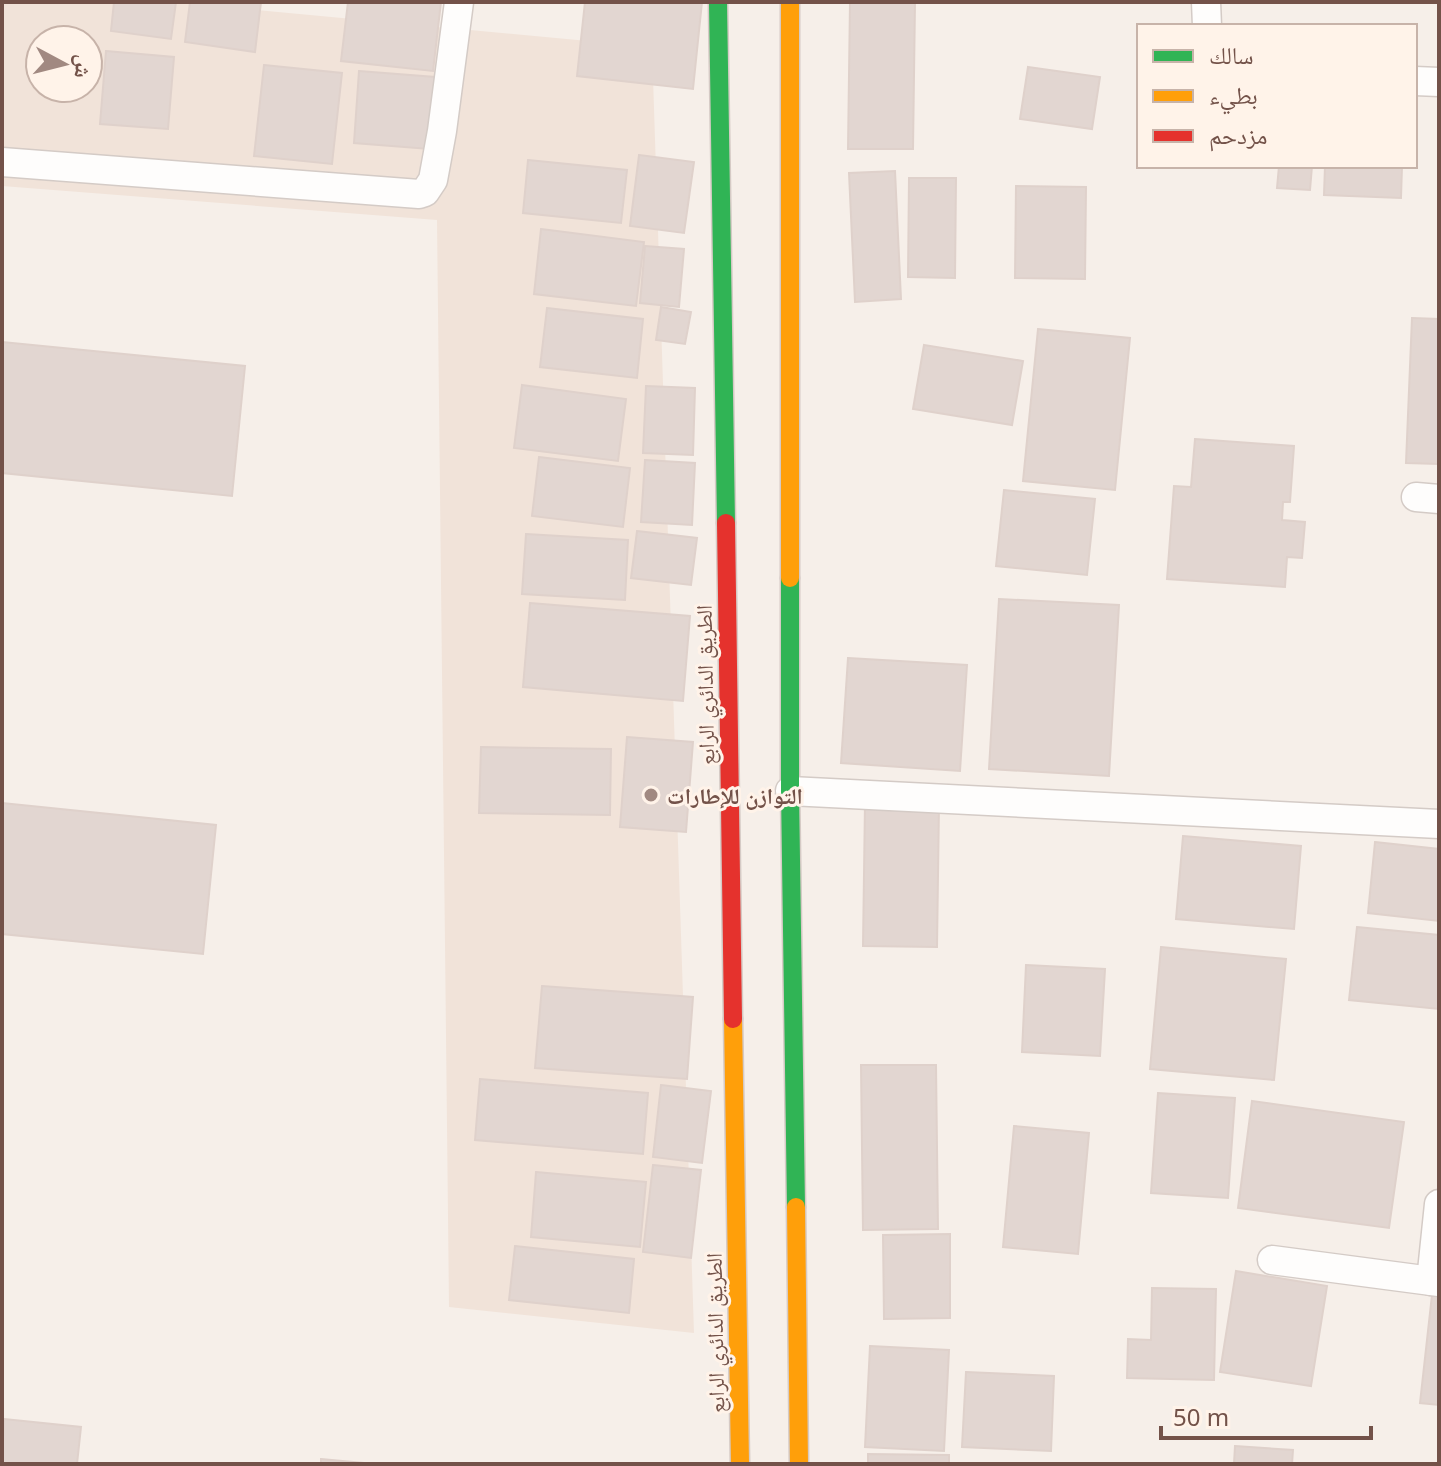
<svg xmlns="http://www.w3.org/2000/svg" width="1441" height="1466" font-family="'Noto Sans','Noto Naskh Arabic',sans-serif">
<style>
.residential{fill:#f1e3d9;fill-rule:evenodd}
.building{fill:#e2d6d1;stroke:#dfd1cb;stroke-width:2}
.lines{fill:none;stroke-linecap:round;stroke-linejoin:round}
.street-casing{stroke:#d4cbc6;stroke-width:31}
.fast-casing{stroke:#d5cac5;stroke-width:21}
.slow-casing{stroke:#d5cac5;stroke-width:21}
.jam-casing{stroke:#d5cac5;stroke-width:21}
.street{stroke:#fefdfc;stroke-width:28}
.fast{stroke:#30b455;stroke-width:18}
.slow{stroke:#ff9f0a;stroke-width:18}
.jam{stroke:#e5322d;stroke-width:18}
.poi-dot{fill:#a18981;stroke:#fff3e9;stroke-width:3}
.labels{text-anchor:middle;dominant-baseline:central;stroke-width:6;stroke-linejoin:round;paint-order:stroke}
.street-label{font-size:22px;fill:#735249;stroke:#fff3e9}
.poi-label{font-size:22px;font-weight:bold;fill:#735249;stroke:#fff3e9;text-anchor:start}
</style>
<rect width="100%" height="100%" fill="#f6efe9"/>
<path class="residential" d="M2,2H171L652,47L694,1333L449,1307L437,220L2,186ZM40,40H88V88H40Z"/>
<g class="building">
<path d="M114,2H176L171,39L111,31Z"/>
<path d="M190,2H261L255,52L185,42Z"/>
<path d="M348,2H441L433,71L341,61Z"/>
<path d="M585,2H702L693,89L577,76Z"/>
<path d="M850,2H915L913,149H848Z"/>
<path d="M106,51L174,57L168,129L100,124Z"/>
<path d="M264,65L342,73L332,164L254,156Z"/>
<path d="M1028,67L1100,77L1092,129L1020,119Z"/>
<path d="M359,71L435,77L429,149L354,143Z"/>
<path d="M639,155L694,162L684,233L630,226Z"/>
<path d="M528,160L627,170L621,223L523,213Z"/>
<path d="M1279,166H1312L1310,190L1277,188Z"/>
<path d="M1325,166H1402L1401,198L1324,195Z"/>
<path d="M895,171L901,299L855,302L849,173Z"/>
<path d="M909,178H956L955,278L908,277Z"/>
<path d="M1016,186L1086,187L1085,279L1015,278Z"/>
<path d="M541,229L644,242L636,306L534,294Z"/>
<path d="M645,246L684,249L679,307L640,303Z"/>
<path d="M661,307L691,312L685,344L656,340Z"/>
<path d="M547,308L643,319L637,378L540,367Z"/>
<path d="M1412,318L1439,319V464L1406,463Z"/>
<path d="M1038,329L1130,338L1115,490L1023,481Z"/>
<path d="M2,342L245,366L232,496L2,473Z"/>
<path d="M924,345L1023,361L1012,425L913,409Z"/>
<path d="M522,385L626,399L618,461L514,448Z"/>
<path d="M646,386L695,388L693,455L643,453Z"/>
<path d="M1195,439L1294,446L1290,502H1283L1282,520L1305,522L1302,558L1287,557L1285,587L1167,579L1174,486L1191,487Z"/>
<path d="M539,457L630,468L623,527L532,516Z"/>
<path d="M645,460L695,463L692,525L641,522Z"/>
<path d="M1004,490L1095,499L1087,575L996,566Z"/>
<path d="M637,531L697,538L691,585L631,578Z"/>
<path d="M526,534L628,540L625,600L522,594Z"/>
<path d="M999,599L1119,605L1109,776L989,769Z"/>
<path d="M530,603L690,616L683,701L523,687Z"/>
<path d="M848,658L967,665L960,771L841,763Z"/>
<path d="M627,737L693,742L686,832L620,827Z"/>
<path d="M481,747L611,749L610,815L479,813Z"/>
<path d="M2,803L216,825L203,954L2,934Z"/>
<path d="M865,803L939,804L937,947L863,946Z"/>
<path d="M1183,836L1301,846L1294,929L1176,919Z"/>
<path d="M1375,842L1439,849V921L1368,913Z"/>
<path d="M1357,927L1439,935V1009L1349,1000Z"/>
<path d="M1161,947L1286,959L1274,1080L1150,1069Z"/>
<path d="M1026,965L1105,969L1100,1056L1022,1052Z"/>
<path d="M542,986L693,997L687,1079L535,1068Z"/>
<path d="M861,1065H936L938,1229L863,1230Z"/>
<path d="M480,1079L648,1093L643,1154L475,1140Z"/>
<path d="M661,1085L711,1091L702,1163L653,1157Z"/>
<path d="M1158,1093L1235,1098L1228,1198L1151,1193Z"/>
<path d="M1252,1101L1404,1122L1389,1228L1238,1208Z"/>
<path d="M1014,1126L1089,1133L1078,1254L1003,1247Z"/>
<path d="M653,1165L701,1170L691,1258L643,1252Z"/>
<path d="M536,1172L646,1182L640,1247L531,1237Z"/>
<path d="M950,1234V1318L884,1319L883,1235Z"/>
<path d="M515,1246L634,1259L629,1313L509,1300Z"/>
<path d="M1236,1271L1327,1286L1311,1386L1220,1372Z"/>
<path d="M1152,1288L1216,1289L1214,1380L1127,1378L1128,1339L1151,1340Z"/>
<path d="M1432,1295L1439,1296V1405L1420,1403Z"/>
<path d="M870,1346L949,1350L944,1451L865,1447Z"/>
<path d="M966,1372L1054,1376L1051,1451L962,1447Z"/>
<path d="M4,1419L81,1427L77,1464H2Z"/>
<path d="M1235,1446L1293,1450L1292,1464H1234Z"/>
<path d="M868,1454L949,1455V1464H868Z"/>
<path d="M321,1459L375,1464H321Z"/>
</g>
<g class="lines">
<g class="street-casing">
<g id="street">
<path d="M1206,2L1207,26"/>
<path d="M1415,81L1439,82"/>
<path d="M2,162L419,194L425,192L433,180L442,131L459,2"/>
<path d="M1416,497L1439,499"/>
<path d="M790,791L1439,824"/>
<path d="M1272,1260L1439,1282"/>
<path d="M1431,1281L1439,1204"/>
</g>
</g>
<g class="fast-casing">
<g id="fast">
<path d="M718,2L726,523"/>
<path d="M790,578V791L796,1207"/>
</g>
</g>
<g class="slow-casing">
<g id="slow">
<path d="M790,2V578"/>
<path d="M733,1019L740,1464"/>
<path d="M796,1207L799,1464"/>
</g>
</g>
<g class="jam-casing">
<path id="jam" d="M726,523L733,1019"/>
</g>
<use href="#street" class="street"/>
<use href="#fast" class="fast"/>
<use href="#slow" class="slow"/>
<use href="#jam" class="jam"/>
</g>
<circle class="poi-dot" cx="651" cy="795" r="8"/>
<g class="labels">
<g class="street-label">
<text transform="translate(704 685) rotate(-91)">الطريق الدائري الرابع</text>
<text transform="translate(714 1333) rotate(-91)">الطريق الدائري الرابع</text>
</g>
<g class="poi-label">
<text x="667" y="795">التوازن للإطارات</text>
</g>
</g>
<rect width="1441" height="1466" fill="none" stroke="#735249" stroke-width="8"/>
<rect x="1137" y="24" width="280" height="144" fill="#fff3e9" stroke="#c7b3a9" stroke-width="2"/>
<rect x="1153" y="50" width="40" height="12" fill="#30b455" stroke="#c7b3a9" stroke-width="2"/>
<text x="1209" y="64" font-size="24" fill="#735249">سالك</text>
<rect x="1153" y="90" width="40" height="12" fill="#ff9f0a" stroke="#c7b3a9" stroke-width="2"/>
<text x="1209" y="104" font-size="24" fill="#735249">بطيء</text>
<rect x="1153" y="130" width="40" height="12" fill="#e5322d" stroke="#c7b3a9" stroke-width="2"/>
<text x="1209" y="144" font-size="24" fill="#735249">مزدحم</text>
<g transform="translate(64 64) rotate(97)"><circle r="38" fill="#fff3e9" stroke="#c7b3a9" stroke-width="2"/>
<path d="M0-6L14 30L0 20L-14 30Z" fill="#a18981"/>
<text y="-12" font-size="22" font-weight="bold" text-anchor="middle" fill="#735249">ش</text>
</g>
<path d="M1161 1426v12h210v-12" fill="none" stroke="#735249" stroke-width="4"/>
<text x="1173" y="1426" font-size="24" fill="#735249" stroke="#fff3e9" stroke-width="6" paint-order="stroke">50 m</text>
</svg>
